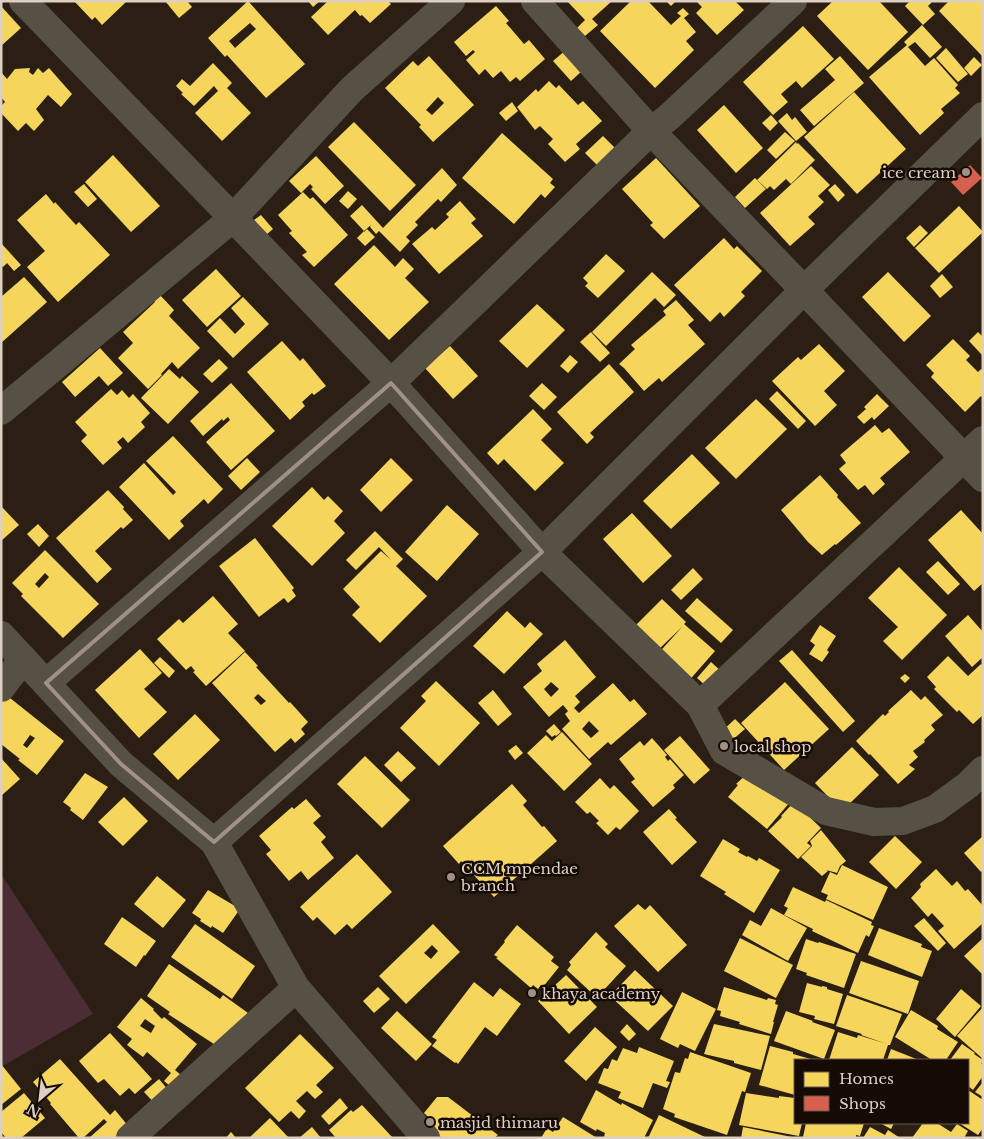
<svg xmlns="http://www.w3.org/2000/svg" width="984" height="1139" font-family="'Libre Baskerville',serif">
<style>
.green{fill:#4c2c35}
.homes{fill:#f6d55c;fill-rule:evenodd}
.shops{fill:#d6604d}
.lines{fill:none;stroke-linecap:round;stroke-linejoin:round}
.minor{stroke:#575145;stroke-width:28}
.marked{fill:none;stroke:#9f9186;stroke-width:4;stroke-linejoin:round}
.poi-dot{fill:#9f9186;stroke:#150b04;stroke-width:2}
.labels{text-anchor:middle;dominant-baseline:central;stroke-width:5;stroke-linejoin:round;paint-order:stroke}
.poi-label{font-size:15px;fill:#decfc3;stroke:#150b04;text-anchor:start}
</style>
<rect width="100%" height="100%" fill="#2b1f14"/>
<path class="green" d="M1,874L93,1014L1,1067Z"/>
<g class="homes">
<path d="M74,1H127L102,25L95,17L92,20Z"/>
<path d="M165,1H187L192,7L179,18Z"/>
<path d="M248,1L305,64L266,98L227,55L225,57L208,38ZM250,23L256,29L235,48L229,41Z"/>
<path d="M308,1H320L313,7Z"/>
<path d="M328,1H388L391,4L370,23L362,15L360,16L355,10L328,35L311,17Z"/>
<path d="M567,1H612L592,19L598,25L585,36L577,28L585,20Z"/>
<path d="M631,1H648L671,25L681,16L677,13L683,8L689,14L684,18L696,32L686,41L694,50L655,88L600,31Z"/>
<path d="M666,1H676L671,6Z"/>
<path d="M696,1H735L744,10L717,35L696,13L702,7Z"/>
<path d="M833,1H879L908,32L868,70L817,16Z"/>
<path d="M910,1H933L928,6L935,14L923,25L905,6Z"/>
<path d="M949,1H983V57L939,11Z"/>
<path d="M1,6L21,28L1,46Z"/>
<path d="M496,6L509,21L506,23L524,44L529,40L545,59L520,81L516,77L510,82L501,71L493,78L485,69L479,75L466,60L475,52L473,50L466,56L454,42Z"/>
<path d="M922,25L942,47L930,58L915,42L908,47L925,66L934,58L958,85L955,88L960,93L941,109L944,113L920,135L869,77L907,45L904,42Z"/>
<path d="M803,26L834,59L802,88L796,81L781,94L788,102L773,115L743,82Z"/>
<path d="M946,48L968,74L958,82L936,58Z"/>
<path d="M566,50L583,70L571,81L553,61Z"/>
<path d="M429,56L474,105L433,142L419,127L421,125L385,88L413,61L418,66ZM438,97L444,103L432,115L426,110Z"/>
<path d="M840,56L864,83L814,126L800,110L835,80L825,69Z"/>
<path d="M974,57L982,65L971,76L964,68Z"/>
<path d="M213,63L232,83L227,88L251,113L222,141L195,113L218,91L214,86L194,106L181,94L183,93L176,86L182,79L190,86Z"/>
<path d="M30,68L29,72L33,75L38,68L43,73L49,68L72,94L61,107L48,95L36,109L44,120L34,131L26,123L18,131L1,113V106L5,102L1,97V72L7,79L15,69Z"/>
<path d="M549,81L556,88L559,85L578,105L583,101L602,121L576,144L580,149L565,162L548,144L553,139L540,126L535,130L517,107L536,89L538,92Z"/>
<path d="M854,92L906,149L857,194L804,137Z"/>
<path d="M512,102L518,111L506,121L499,113Z"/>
<path d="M724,105L763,148L736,173L697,130Z"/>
<path d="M787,113L792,120L795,117L807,132L796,141L778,121Z"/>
<path d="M771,115L778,123L770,131L762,123Z"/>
<path d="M354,122L416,185L390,211L328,147Z"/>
<path d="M785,132L795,141L776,159L767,150Z"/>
<path d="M502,133L553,179L550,183L555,187L545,198L541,194L514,224L462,178Z"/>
<path d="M603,136L615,148L597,165L585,153Z"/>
<path d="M796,142L797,144L798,143L815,160L791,184L786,179L774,190L770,186L767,189L757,180Z"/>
<path d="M113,155L160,206L131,232L85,182Z"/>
<path d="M316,156L344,186L325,204L311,189L313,187L310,184L301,193L289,181Z"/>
<path d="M656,158L700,206L664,239L650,225L653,223L622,189Z"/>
<path d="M811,166L830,185L818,196L824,202L808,217L815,224L790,246L760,213Z"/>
<path d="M442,168L457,185L441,202L438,199L415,222L418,225L406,237L410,241L400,252L379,231L376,234L370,227L371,225L364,231V232L367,229L375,237L365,246L357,238L364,231L350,216L362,205L383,228Z"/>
<path d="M755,178L766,189L745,208L735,197Z"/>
<path d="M84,184L97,199L88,207L74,192Z"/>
<path d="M835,184L845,195L838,202L828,190Z"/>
<path d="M348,191L357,199L348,209L339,201Z"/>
<path d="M303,192L310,199L313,197L348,235L314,267L302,255L307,252L289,233L292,231L278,215Z"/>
<path d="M46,194L54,204L55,202L76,225L79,222L110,255L58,302L27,267L45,251L17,220Z"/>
<path d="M460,201L476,219L471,223L483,236L439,274L412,244L432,227L435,230L449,217L446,214Z"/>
<path d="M959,206L983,232L939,273L915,248Z"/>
<path d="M261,215L273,229L266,235L254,220Z"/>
<path d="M920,225L928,233L914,247L906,238Z"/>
<path d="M724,238L734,249L737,246L762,271L741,292L745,296L724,317L720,312L710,322L674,285Z"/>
<path d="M1,243L21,265L14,271L7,263L3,267L1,265Z"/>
<path d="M374,245L395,267L403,258L414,269L405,278L429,302L389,340L334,284Z"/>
<path d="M606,254L625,271L598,298L585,286L588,283L583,278Z"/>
<path d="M216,269L241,296L207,327L182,300Z"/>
<path d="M652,272L676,295L664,307L655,298L606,346L592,332Z"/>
<path d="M888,272L931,316L904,342L862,297Z"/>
<path d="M942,274L953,287L940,298L930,286Z"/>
<path d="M24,277L47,302L1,343V297Z"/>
<path d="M160,295L174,310L169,316L200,348L178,369L172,362L161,374L162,375L148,389L118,358L133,343L123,332L155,302L154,300Z"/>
<path d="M243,297L269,324L233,358L207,331L220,318L235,334L245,324L231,308Z"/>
<path d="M676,300L694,320L688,325L705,344L662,382L659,378L644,391L624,368L619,364L635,349L631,345L666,315L663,311Z"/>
<path d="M537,304L565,330L527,368L499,341Z"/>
<path d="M591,332L610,353L600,362L580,342Z"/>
<path d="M978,332L983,337V354L982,355L969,341Z"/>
<path d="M953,339L970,356L966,360L978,372L981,369L983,371V398L981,396L965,412L931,377L934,373L926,365Z"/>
<path d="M282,341L300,361L303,358L326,386L314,395L312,393L302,402L305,406L290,420L247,372Z"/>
<path d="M819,344L845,371L824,391L837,405L815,426L772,381L798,357L801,360Z"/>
<path d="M450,346L478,376L453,399L425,368Z"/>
<path d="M100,348L123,373L108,386L99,376L75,397L62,382Z"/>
<path d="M570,355L578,362L568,373L560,366Z"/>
<path d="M219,359L228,368L212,383L203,374Z"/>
<path d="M609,364L634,392L590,433L594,437L587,444L557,412Z"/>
<path d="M169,369L180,379L182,376L199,392L168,424L141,398Z"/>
<path d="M231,383L275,431L231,470L206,442L230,420L228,417L223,421L222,419L203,436L190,421Z"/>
<path d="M542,383L557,397L544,410L529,396Z"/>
<path d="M111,389L117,395L122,390L129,398L133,394L150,413L141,422L145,427L128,443L123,437L117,442L122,448L103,465L81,441L87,435L75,422Z"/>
<path d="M777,391L806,421L798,429L769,399Z"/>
<path d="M877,394L889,406L874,420L872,417L864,424L857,417L866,409L864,407Z"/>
<path d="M756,399L787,429L736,479L705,448Z"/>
<path d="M533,409L552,429L541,440L564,463L535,491L504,459L498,465L487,453Z"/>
<path d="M875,425L882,433L889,428L910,452L880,478L885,484L873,495L865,485L858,490L839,469L846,463L840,455Z"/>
<path d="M173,436L223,489L208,504L204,499L180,521L184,526L169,540L119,487L144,463L173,495L176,492L146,461Z"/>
<path d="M692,454L720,483L671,529L643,501Z"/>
<path d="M247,458L260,472L241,490L228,476Z"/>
<path d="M391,458L413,480L381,512L360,490Z"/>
<path d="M820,475L838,495L837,497L861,523L836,545L835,544L822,555L808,542L781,510Z"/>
<path d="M312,487L324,500L328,496L343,511L334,521L345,533L312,566L272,526Z"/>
<path d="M108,490L124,507L123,509L133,520L123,529L121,527L95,551L112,569L97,583L56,538Z"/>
<path d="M447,505L479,534L437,581L405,552Z"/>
<path d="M1,506L19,525L1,541Z"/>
<path d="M961,510L983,534V583L974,591L928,540Z"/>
<path d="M632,513L672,556L643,583L603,539Z"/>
<path d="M38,524L49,536L39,547L27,534Z"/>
<path d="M375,531L403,559L396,566L427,596L380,643L352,615L360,607L343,589L381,551L391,560L379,547L356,570L346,560Z"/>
<path d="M255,538L294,588L292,590L296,596L288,603L284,598L259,617L219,566Z"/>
<path d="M45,550L99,604L63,638L21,596L23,594L12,583ZM45,573L49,577L39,588L35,584Z"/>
<path d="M938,561L960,584L948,595L926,572Z"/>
<path d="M899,567L947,615L902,660L883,641L898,627L868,598Z"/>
<path d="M693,568L703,579L681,600L671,590Z"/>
<path d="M213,596L238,624L228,633L245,651L206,686L193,672L195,671L191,666L186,670L157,639L179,619L183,623Z"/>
<path d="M697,598L733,630L721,643L685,611Z"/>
<path d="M662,599L686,622L684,624L715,651L686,684L655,657L682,627L658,650L634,627Z"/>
<path d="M507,611L525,628L530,622L543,634L504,674L473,646Z"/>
<path d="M968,615L983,632V657L972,667L945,636Z"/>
<path d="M820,625L836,636L827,650L829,652L822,662L809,654L815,645L810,641Z"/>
<path d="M565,640L596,677L575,696L580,702L574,708L579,713L613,683L630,702L634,699L647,714L611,745L608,742L589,759L562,729L570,721L565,714L568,711L563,705L549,717L523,687L542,671L537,664ZM551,682L559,689L551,697L544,689ZM589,721L599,731L591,738L582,729Z"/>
<path d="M140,649L162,673L144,689L167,712L139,738L95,690Z"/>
<path d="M792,650L855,721L843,732L779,661Z"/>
<path d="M245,652L258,666L256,667L289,703L290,702L308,722L301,729L305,734L295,743L291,738L275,752L212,683ZM258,694L266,701L261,705L254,698Z"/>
<path d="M948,656L968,676L981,664L983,666V715L973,724L959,710L957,712L934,689L936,687L927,677Z"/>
<path d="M160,657L175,671L169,678L154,663Z"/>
<path d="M711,662L722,672L707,687L697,678Z"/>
<path d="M905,674L910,678L905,683L900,678Z"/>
<path d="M436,681L480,723L439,766L400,728L426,701L421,696Z"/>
<path d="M785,682L829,729L784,770L741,723Z"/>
<path d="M493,690L512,714L498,726L478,703Z"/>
<path d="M911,690L921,700L925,696L943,715L931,725L935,730L924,740L925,742L913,751L918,757L909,765L915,769L898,784L870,754L869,755L856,741L883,714L885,716L889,712L888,711Z"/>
<path d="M5,694L64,741L37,775L18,760L20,759L1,744V699ZM30,735L35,738L27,748L23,745Z"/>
<path d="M195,714L220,740L178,780L153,754Z"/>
<path d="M735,719L745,729L730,742L721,732Z"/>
<path d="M554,724L561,732L556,736L555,735L552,737L546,731Z"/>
<path d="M562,732L592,764L564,791L527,753L546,735L552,741Z"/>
<path d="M680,736L710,770L694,784L664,750Z"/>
<path d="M652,738L667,755L665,757L668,761L670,759L684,775L673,785L675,788L653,807L631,782L635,779L619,759L640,741L644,746Z"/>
<path d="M516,745L523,753L515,760L508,751Z"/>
<path d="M852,747L879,775L842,811L815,783Z"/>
<path d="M398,751L416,768L401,782L384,765Z"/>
<path d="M365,756L410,800L382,828L337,784Z"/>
<path d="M1,758L20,779L1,796Z"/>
<path d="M751,770L791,801L767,829L728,797L738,785L736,784Z"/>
<path d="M85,773L108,787L83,820L70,810L71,808L63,802Z"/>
<path d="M600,778L610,789L614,785L639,811L620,830L616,827L608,835L596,823L599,821L590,812L587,814L575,802Z"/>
<path d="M512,784L527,801L523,805L542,827L544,826L557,841L494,897L461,861L459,864L443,846Z"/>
<path d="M124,797L148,821L123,846L98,822Z"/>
<path d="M306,799L321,816L313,823L326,837L321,842L334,858L308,880L301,871L289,881L266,854L271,850L259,836L292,807L294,809Z"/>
<path d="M794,802L821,828L807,843L811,846L798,859L768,831L782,817L781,816Z"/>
<path d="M669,809L677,818L675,819L697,842L672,865L643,832Z"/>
<path d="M821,830L846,861L840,866L837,873L826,870L828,871L822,876L801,857L812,846L810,841Z"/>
<path d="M895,836L922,862L896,889L869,862Z"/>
<path d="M983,836V870L981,872L964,853Z"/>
<path d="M723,839L740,849L738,852L747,857L748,856L757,861L759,858L780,870L754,913L724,894L726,892L700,876Z"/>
<path d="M357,854L392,892L352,929L347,924L335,935L317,917L313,921L300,907Z"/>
<path d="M842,865L888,887L873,920L826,899L828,895L821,892L830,872L837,875Z"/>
<path d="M936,869L952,886L957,881L965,891L968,889L983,906V923L954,949L938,931L944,926L932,913L928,917L911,898L921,887L920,884Z"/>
<path d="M157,876L186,900L163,928L134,904Z"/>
<path d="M793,887L825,902L826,900L872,922L871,925L874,926L869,937L866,935L858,953L812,931L813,929L784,915L788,908L784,906Z"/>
<path d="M208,890L240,909L223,933L212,926L211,928L200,921L201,919L192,913Z"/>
<path d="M638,904L645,910L650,905L687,945L658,972L614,926Z"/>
<path d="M771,908L807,928L788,961L742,935L750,920L761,926Z"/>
<path d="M122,917L156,941L145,956L144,955L136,967L104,944Z"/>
<path d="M924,918L946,943L938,951L914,926Z"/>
<path d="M195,924L255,966L232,999L171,957Z"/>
<path d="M433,924L460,952L406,1004L379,976ZM432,945L438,951L431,959L424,953Z"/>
<path d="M517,925L554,957L551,961L559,967L543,987L541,985L538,989L533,985L531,988L496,958L498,957L494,955L505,942L504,941Z"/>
<path d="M879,928L922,944L921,947L932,951L922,977L868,955Z"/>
<path d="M596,932L608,944L605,947L626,966L602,992L600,991L595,996L567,970L571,965L569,962Z"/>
<path d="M740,938L793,965L776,998L724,971Z"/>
<path d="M983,938V975L964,956Z"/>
<path d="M806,939L818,943L819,942L856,954L844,988L806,975L807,973L796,969Z"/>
<path d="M861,961L919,981L908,1014L849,993Z"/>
<path d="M169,964L220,999L223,995L248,1013L220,1048L168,1014L170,1012L147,996Z"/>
<path d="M635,970L673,1006L648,1031L610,996Z"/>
<path d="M566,975L597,1007L569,1034L538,1001Z"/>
<path d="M474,982L493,997L500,988L521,1004L497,1036L485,1027L458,1064L456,1062L455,1063L432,1046L437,1040L432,1037Z"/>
<path d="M807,983L822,987V986L827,987V989L843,994L834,1024L814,1019L815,1016L799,1012Z"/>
<path d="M378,987L390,999L374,1013L363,1001Z"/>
<path d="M724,987L767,1000L768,998L776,1000L775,1004L778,1005L773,1022H774L771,1034L739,1024L740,1022L720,1016L721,1011L717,1010Z"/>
<path d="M961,989L981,1006L955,1037L936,1019Z"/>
<path d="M682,992L716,1009L695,1051L680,1044L678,1048L660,1039Z"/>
<path d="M847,995L902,1014L890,1045H888L883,1060H829L838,1032L857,1038L858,1035L887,1044L861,1035L862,1034L836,1026Z"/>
<path d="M141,998L154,1009L153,1010L162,1019L164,1017L197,1044L175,1070L188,1081L178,1093L164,1081L171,1073L147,1052L143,1057L127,1045L132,1039L117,1027ZM145,1019L155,1026L151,1033L140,1026Z"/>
<path d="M983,1007V1059L957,1036Z"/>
<path d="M911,1010L938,1026L937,1029L958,1042L946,1060H932L895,1037Z"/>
<path d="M397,1011L432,1044L416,1061L381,1028Z"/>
<path d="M786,1011L813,1021L812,1022L835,1030L824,1059L774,1041Z"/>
<path d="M627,1024L636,1034L629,1041L620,1032Z"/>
<path d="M714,1024L770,1036L761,1070L734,1063V1061L704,1054Z"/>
<path d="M595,1027L617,1047L586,1081L564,1061Z"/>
<path d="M110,1033L152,1079L135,1094L129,1088L120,1096L104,1079L98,1083L79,1061Z"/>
<path d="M300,1034L334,1068L316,1085L323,1092L315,1099L307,1091L296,1101L306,1111L299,1119L291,1111L279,1122L245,1088Z"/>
<path d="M962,1044L975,1053L974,1054L983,1060L981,1064L983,1065V1076L973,1090L968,1086V1060H950Z"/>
<path d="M770,1046L793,1052V1054L814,1060H795V1095L759,1085Z"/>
<path d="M639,1047L674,1061L666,1081L670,1082L667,1088L653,1083L643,1108L618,1098L621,1092L598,1083L604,1068L608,1069L612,1059L617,1061L623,1048L637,1053Z"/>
<path d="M891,1049L919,1060H887Z"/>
<path d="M690,1052L751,1073L745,1092L742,1091L727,1135L674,1117L675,1114L663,1109L675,1072L680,1073L685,1058L688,1059Z"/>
<path d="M60,1059L110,1115L115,1110L129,1127V1138H89L107,1122L104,1119L83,1138H79L50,1104L51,1103L33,1082Z"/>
<path d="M1,1064L21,1089L1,1105Z"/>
<path d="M159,1079L174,1097L160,1109L144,1092Z"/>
<path d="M983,1082V1097L975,1092Z"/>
<path d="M596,1090L621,1105L622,1103L653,1120L644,1138H606L604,1137L605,1133L597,1129L596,1131L580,1122Z"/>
<path d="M968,1090L983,1100V1128L978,1135L959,1123H968Z"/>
<path d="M24,1093L45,1118L21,1138H6L1,1132V1112Z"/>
<path d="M746,1093L779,1098V1096L795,1098V1123H802L799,1136L739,1125Z"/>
<path d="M437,1097H448L498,1135L494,1138H442L432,1129L436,1124L424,1113Z"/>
<path d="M340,1098L348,1108L329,1125L321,1116Z"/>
<path d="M362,1105L393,1138H336L329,1130L351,1110L353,1112Z"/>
<path d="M659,1115L707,1138H648Z"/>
<path d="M563,1117L597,1138H541L547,1128L553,1132Z"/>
<path d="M270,1118L289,1138H249Z"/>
<path d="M806,1123H864L860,1136L856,1135V1138H808L803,1137Z"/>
<path d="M880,1123H894L891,1129Z"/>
<path d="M923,1123H937L951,1132L957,1124L968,1131L964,1138H912Z"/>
<path d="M312,1127L321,1138H299Z"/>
<path d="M743,1127L792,1137V1138H741Z"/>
<path d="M870,1127L885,1135L888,1130L900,1138H863Z"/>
<path d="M231,1132L236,1138H226Z"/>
</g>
<path class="shops" d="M970,165L982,178L963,195L951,182Z"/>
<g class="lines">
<g class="minor">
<path d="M23,1L233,218L391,383L542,552L700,705L983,440"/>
<path d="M535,1L651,131L804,290L983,478"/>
<path d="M1,411L233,218L352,89L451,1"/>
<path d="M1,635L121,764L214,842L296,988L426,1138"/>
<path d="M46,683L391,383L651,131L669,117L793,1"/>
<path d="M1,688L23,659"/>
<path d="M700,705L724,751L826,811L874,822L903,821L935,809L968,785L983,770"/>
<path d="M214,842L542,552L804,290L983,116"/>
<path d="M130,1138L296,988"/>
</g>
</g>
<path class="marked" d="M391,383L542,552L214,842L121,764L46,683Z"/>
<g class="poi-dot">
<circle cx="966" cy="172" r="5"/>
<circle cx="724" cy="746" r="5"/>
<circle cx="451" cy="877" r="5"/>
<circle cx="532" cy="993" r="5"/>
<circle cx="430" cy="1122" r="5"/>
</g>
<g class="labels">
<g class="poi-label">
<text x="956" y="172" text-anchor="end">ice cream</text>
<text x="734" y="746">local shop</text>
<text x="461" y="868">CCM mpendae<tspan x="461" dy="17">branch</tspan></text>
<text x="542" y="993">khaya academy</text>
<text x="440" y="1122">masjid thimaru</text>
</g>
</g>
<rect width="984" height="1139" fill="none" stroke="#decfc3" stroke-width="5"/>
<rect x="794" y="1059" width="175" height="65" fill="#150b04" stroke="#655950"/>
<rect x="804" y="1072" width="25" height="15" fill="#f6d55c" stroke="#655950"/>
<text x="839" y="1084" font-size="15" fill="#decfc3">Homes</text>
<rect x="804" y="1096" width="25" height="15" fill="#d6604d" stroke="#655950"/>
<text x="839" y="1109" font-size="15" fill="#decfc3">Shops</text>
<g transform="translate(40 1099) rotate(208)" stroke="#150b04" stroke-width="4" paint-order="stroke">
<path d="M0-4L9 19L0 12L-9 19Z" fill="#decfc3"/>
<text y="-8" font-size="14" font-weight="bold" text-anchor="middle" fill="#decfc3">N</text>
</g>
</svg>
